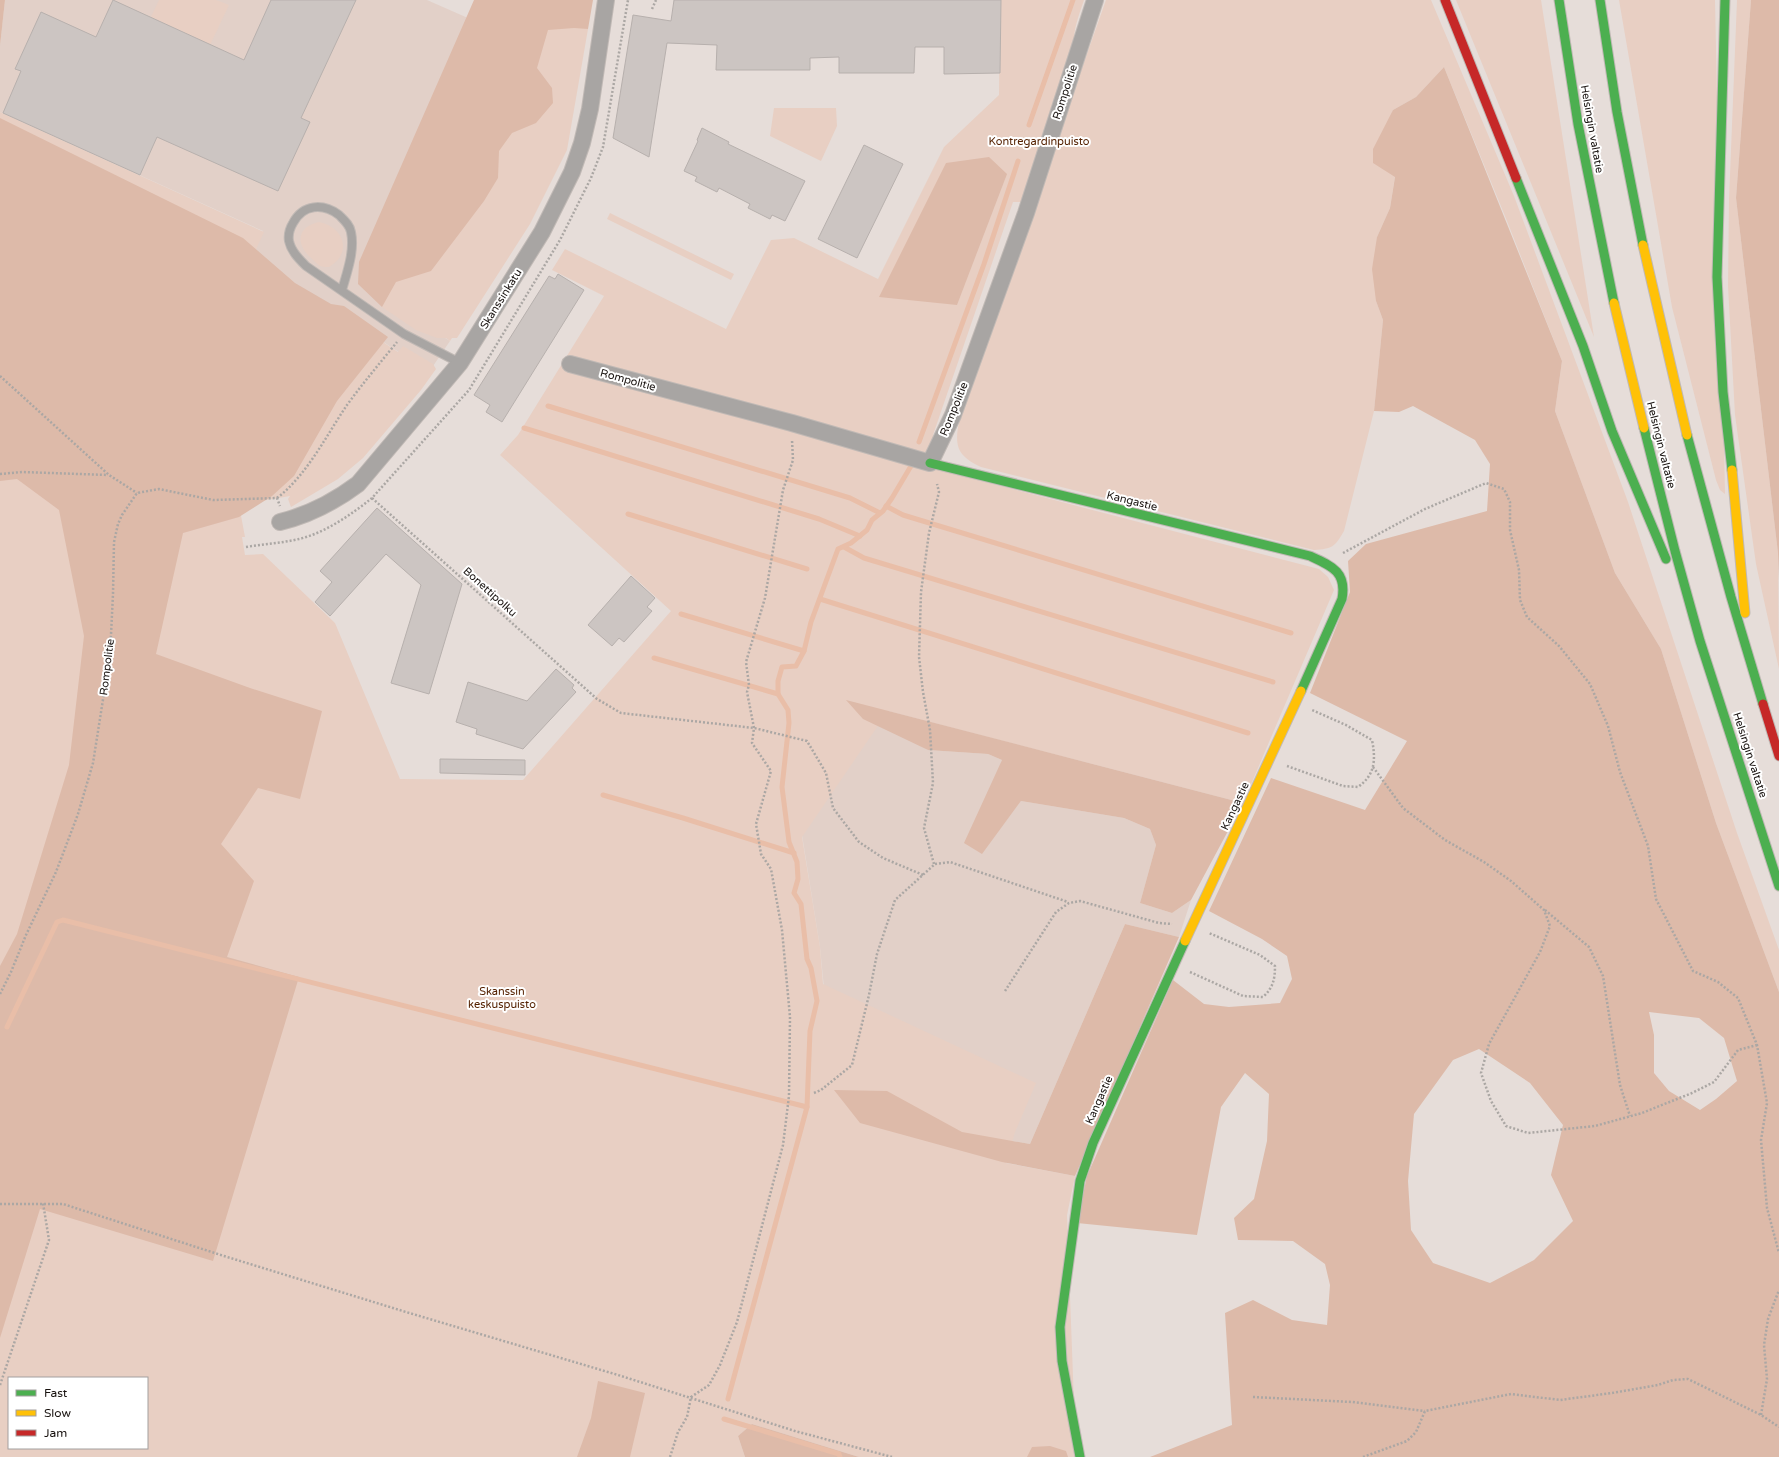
<svg xmlns="http://www.w3.org/2000/svg" width="1779" height="1457" font-family="'Varela Round',sans-serif">
<style>
.built{fill:#e2d0c8}
.green{fill:#e8cfc3;fill-rule:evenodd}
.forest{fill:#ddbaa9;fill-rule:evenodd}
.lines{fill:none;stroke-linecap:round;stroke-linejoin:round}
.stream{stroke:#e9bea8;stroke-width:5}
.building{fill:#ccc5c2;stroke:#b7b0ad}
.lane-casing{stroke:#c0b9b5;stroke-width:10}
.street-casing{stroke:#c0b9b5;stroke-width:18}
.fast-casing{stroke:#c0b9b5;stroke-width:11}
.slow-casing{stroke:#c0b9b5;stroke-width:11}
.jam-casing{stroke:#c0b9b5;stroke-width:11}
.path{stroke:#aba7a4;stroke-width:2.5;stroke-dasharray:2 2;stroke-linecap:butt}
.lane{stroke:#a8a5a3;stroke-width:8}
.street{stroke:#a8a5a3;stroke-width:16}
.fast{stroke:#4caf50;stroke-width:9}
.slow{stroke:#ffc107;stroke-width:9}
.jam{stroke:#c62828;stroke-width:9}
.labels{text-anchor:middle;dominant-baseline:central;stroke-width:4;stroke-linejoin:round;paint-order:stroke}
.street-label{font-size:11px;fill:#18120f;stroke:#fff}
.park-label{font-size:11px;fill:#542100;stroke:#fff}
</style>
<rect width="100%" height="100%" fill="#e6ddd9"/>
<g class="built">
<path d="M5,0H427L477,22L361,283L450,341L429,372L253,256L263,231L0,112V46Z"/>
<path d="M846,700L928,750L988,754L1002,760L982,853L1021,801L1124,818L1150,829L1156,845L1140,903L1172,913L1191,900L1179,937L1125,924L1030,1144L962,1132L834,1090L820,947L794,785Z"/>
</g>
<g class="green">
<path d="M159,0H216L229,5L210,45L151,17Z"/>
<path d="M487,0L588,29L567,150L530,224L457,338H452L450,341L446,338H437L416,330L382,307Z"/>
<path d="M1000,0H1084C1074,29 1069,42 1081,71L1106,0H1431L1514,196L1628,502L1737,833L1779,950V992L1716,823L1661,649L1615,573L1555,411L1562,361L1507,221L1444,67L1416,97L1393,110L1374,163L1395,176L1390,208L1377,237L1376,301L1383,320L1374,411L1344,531C1335,547 1332,549 1314,550L981,467C958,456 954,447 959,422L1035,202H1013L933,435L935,469L1319,569L1328,577L1334,590L1243,803L888,711L802,837L820,947L823,984L1036,1083L1015,1132L1006,1163L1075,1176L1067,1215L1076,1457H859L752,1424L738,1436L745,1457H0V112L264,232L253,256L398,352L403,346L433,364L436,369L421,390L363,458L338,479L291,507L288,499L290,496L239,505L245,537H242L245,555L263,554L335,623L400,779L523,780L671,611L500,455L518,435L604,296L552,270L565,249L726,329L771,240L794,238L878,279L944,147L999,95ZM9,1378H147V1448H9Z"/>
<path d="M1456,0H1541L1594,337Z"/>
<path d="M1619,0H1715L1725,494L1720,490L1716,480L1672,307Z"/>
<path d="M1737,0H1751L1736,198L1778,553L1779,669L1756,564L1735,415L1728,286L1729,200Z"/>
<path d="M774,108H836L837,126L821,161L770,136Z"/>
<path d="M610,213L734,274L731,280L607,219Z"/>
<path d="M319,222C344,227 353,253 329,267C327,267 323,267 320,266C317,264 313,260 311,258C295,243 297,227 319,222Z"/>
</g>
<g class="forest">
<path d="M0,0H5L0,46Z"/>
<path d="M474,0H593L588,29L574,28L548,30L537,68L552,88L553,103L536,123L512,133L499,151L498,178L484,201L431,271L396,282L382,307L358,284L359,262Z"/>
<path d="M1751,0H1779V580L1778,553L1736,198Z"/>
<path d="M1444,67L1562,361L1555,411L1615,573L1661,649L1716,823L1779,992V1457H1150L1232,1425L1225,1313L1253,1300L1292,1320L1327,1325L1330,1285L1325,1264L1293,1241L1238,1240L1234,1218L1254,1199L1267,1141L1269,1094L1245,1073L1221,1107L1197,1235L1077,1223L1087,1176L1173,980L1204,1004L1229,1007L1280,1003L1292,979L1287,956L1262,939L1209,911L1271,778L1365,810L1407,741L1310,693L1350,592L1348,561L1366,544L1487,511L1490,464L1475,440L1413,406L1399,412L1374,411L1383,320L1376,301L1372,269L1377,237L1390,208L1395,177L1373,163V149L1393,110L1416,97ZM1649,1012L1699,1018L1724,1038L1737,1081L1716,1099L1700,1110L1669,1091L1654,1073V1035ZM1479,1049L1530,1083L1563,1125L1551,1175L1573,1221L1534,1260L1490,1283L1433,1263L1411,1230L1408,1181L1414,1114L1453,1060Z"/>
<path d="M0,118L243,238L295,283L331,304L344,306L388,337L337,401L294,476L272,496L239,517L183,533L156,654L250,688L322,711L300,799L258,788L221,844L254,881L227,957L299,977L213,1261L40,1209L0,1338V966L17,934L69,765L84,636L59,510L17,479L0,481Z"/>
<path d="M989,157L1007,174L957,305L879,297L946,163Z"/>
<path d="M846,700L1243,803L1191,900L1172,913L1140,903L1156,845L1150,829L1124,818L1021,801L982,854L964,843L1002,760L988,754L928,750L863,719Z"/>
<path d="M1125,924L1179,937L1075,1176L1002,1162L860,1123L834,1090L887,1091L962,1132L1030,1144Z"/>
<path d="M598,1381L645,1393L630,1457H577L591,1418Z"/>
<path d="M752,1424L859,1457H745L738,1436Z"/>
<path d="M1050,1446L1066,1451L1068,1457H1027L1032,1447Z"/>
</g>
<g class="lines">
<g class="stream">
<path d="M1029,125L1073,0"/>
<path d="M548,406L850,498L880,513"/>
<path d="M524,428L819,519L860,536"/>
<path d="M919,442L984,264L1018,161"/>
<path d="M886,506L903,515L1291,633"/>
<path d="M628,514L807,569"/>
<path d="M844,547L864,558L1273,682"/>
<path d="M820,599L1248,733"/>
<path d="M681,614L804,651"/>
<path d="M654,658L778,694"/>
<path d="M603,795L683,818L794,853"/>
<path d="M7,1027L57,922L63,920L807,1107"/>
<path d="M728,1399L807,1107L810,1031L817,1001L811,968L807,959L801,904L794,893L798,879L797,862L789,842L782,787L789,723L788,710L778,694V681L782,667L796,666L804,651L811,622L838,549L851,543L867,530L872,520L883,511L892,498L911,466"/>
<path d="M724,1419L839,1454L840,1457"/>
</g>
</g>
<g class="building">
<path d="M113,0L244,60L271,0H356L301,118L310,122L278,191L157,137L140,175L3,113L21,71L15,69L41,12L96,37Z"/>
<path d="M674,0H1001L1000,73L944,74V47H915L914,73H839V57L810,58V70H716L717,45L667,43L649,157L613,138L633,15L671,21Z"/>
<path d="M702,128L729,142L728,144L805,181L785,221L772,215L770,219L748,208L750,204L719,188L717,192L695,181L697,177L684,171L698,141L697,140Z"/>
<path d="M864,145L903,164L857,258L818,239Z"/>
<path d="M558,274L584,290L502,422L486,412L490,405L474,395L549,276L555,279Z"/>
<path d="M377,508L462,584L429,694L391,683L421,585L386,554L330,616L315,602L332,582L320,571Z"/>
<path d="M631,576L655,598L647,607L652,611L624,642L619,638L612,646L588,625Z"/>
<path d="M556,669L574,685L572,688L576,692L523,749L476,734L477,729L456,722L468,682L527,701Z"/>
<path d="M440,759L525,760V775L440,773Z"/>
</g>
<g class="lines">
<g class="lane-casing">
<path id="lane" d="M342,290C347,272 355,251 351,232C350,225 344,220 339,215C323,203 303,204 293,223C290,228 288,235 289,241C291,251 299,259 306,266L404,334L460,363"/>
</g>
<g class="street-casing">
<g id="street">
<path d="M570,364L792,423L930,463L953,415L1026,213L1095,0"/>
<path d="M280,522C309,515 334,502 358,484L460,363L542,232L572,172L582,143L590,109L606,0"/>
</g>
</g>
<g class="fast-casing">
<g id="fast">
<path d="M1559,0L1578,124L1614,303"/>
<path d="M1600,0L1617,112L1643,245"/>
<path d="M1725,0L1717,277L1723,392L1732,470"/>
<path d="M1516,178L1583,346L1612,431L1666,559"/>
<path d="M1644,428L1675,551L1700,641L1779,886"/>
<path d="M1687,435L1731,597L1763,704"/>
<path d="M930,463L1310,556C1332,566 1347,572 1342,599L1301,691"/>
<path d="M1080,1457L1062,1361L1060,1327L1080,1181L1093,1143L1185,941"/>
</g>
</g>
<g class="slow-casing">
<g id="slow">
<path d="M1643,245L1687,435"/>
<path d="M1614,303L1644,428"/>
<path d="M1732,470L1745,613"/>
<path d="M1185,941L1301,691"/>
</g>
</g>
<g class="jam-casing">
<g id="jam">
<path d="M1445,0L1516,178"/>
<path d="M1763,704L1779,756"/>
</g>
</g>
<g class="path">
<path d="M652,9L656,0"/>
<path d="M0,376L109,475L137,493"/>
<path d="M0,474L22,472L108,475"/>
<path d="M277,498C307,475 326,436 347,405C363,383 380,363 397,342"/>
<path d="M372,498L597,699L621,713L754,728L807,741L826,773L833,808L859,842L883,858L923,875"/>
<path d="M246,547C264,544 282,543 299,539C325,533 352,514 372,498L469,390L560,240L591,178L603,147L628,0"/>
<path d="M1343,553L1425,509L1486,483L1504,489L1510,502V530L1519,570L1520,600L1527,617L1559,646L1590,684L1608,726L1620,772L1648,846L1656,899L1693,971L1718,982L1738,998L1757,1045L1767,1103L1761,1140L1767,1208L1779,1253"/>
<path d="M1287,766L1343,786L1358,787C1375,775 1376,760 1372,740L1346,725L1312,710"/>
<path d="M1373,767L1403,808L1445,840L1484,862L1511,881L1544,910L1550,926L1540,952L1489,1044L1481,1073L1491,1101L1506,1126L1528,1133L1595,1126L1642,1113L1692,1093L1714,1082L1738,1050L1757,1045"/>
<path d="M934,864L924,828L933,783L930,730L923,692L919,657L921,592L929,533L939,492L937,484"/>
<path d="M1545,910L1589,947L1603,976L1620,1085L1630,1116"/>
<path d="M1190,972L1243,996L1263,997C1273,988 1275,979 1275,966L1260,955L1209,933"/>
<path d="M1005,991L1056,912L1069,903L1080,901L1159,923L1172,924"/>
<path d="M0,994L11,972L26,935L56,872L78,814L93,763L110,655L113,594L114,542L118,524L122,515L137,493L159,489L213,500L277,498L280,506"/>
<path d="M814,1093L821,1090L852,1065L869,995L877,954L895,900L935,864L950,862L1068,902"/>
<path d="M0,1204H63L224,1256L406,1312L618,1375L795,1431L892,1457"/>
<path d="M0,1385L49,1240L43,1203"/>
<path d="M1253,1397L1352,1402L1425,1411"/>
<path d="M1761,1415L1767,1379L1764,1345L1768,1319L1779,1290"/>
<path d="M670,1457L678,1432L687,1417L691,1397L709,1385L720,1365L737,1322L783,1145L789,1096L790,1017L782,930L771,869L761,854L756,824L771,771L752,743L754,728L747,692L749,685L746,662L765,598L783,490L793,460L792,440"/>
<path d="M1363,1457L1407,1441L1416,1432L1425,1411L1511,1394L1560,1400L1612,1393L1658,1385L1673,1380L1688,1379L1761,1415L1779,1427"/>
</g>
<use href="#lane" class="lane"/>
<use href="#street" class="street"/>
<use href="#fast" class="fast"/>
<use href="#slow" class="slow"/>
<use href="#jam" class="jam"/>
</g>
<g class="labels">
<g class="street-label">
<text transform="translate(1065 92) rotate(-72)">Rompolitie</text>
<text transform="translate(1592 129) rotate(80)">Helsingin valtatie</text>
<text transform="translate(501 299) rotate(-58)">Skanssinkatu</text>
<text transform="translate(628 380) rotate(15)">Rompolitie</text>
<text transform="translate(954 409) rotate(-68)">Rompolitie</text>
<text transform="translate(1661 445) rotate(76)">Helsingin valtatie</text>
<text transform="translate(1132 501) rotate(14)">Kangastie</text>
<text transform="translate(490 592) rotate(42)">Bonettipolku</text>
<text transform="translate(107 667) rotate(-83)">Rompolitie</text>
<text transform="translate(1750 755) rotate(72)">Helsingin valtatie</text>
<text transform="translate(1235 806) rotate(-65)">Kangastie</text>
<text transform="translate(1099 1100) rotate(-66)">Kangastie</text>
</g>
<g class="park-label">
<text x="1039" y="141">Kontregardinpuisto</text>
<text x="502" y="991">Skanssin<tspan x="502" dy="13">keskuspuisto</tspan></text>
</g>
</g>
<rect x="8" y="1377" width="140" height="72" fill="#ffffff" stroke="#a3a09f"/>
<rect x="16" y="1390" width="20" height="6" fill="#4caf50" stroke="#a3a09f"/>
<text x="44" y="1397" font-size="12" fill="#18120f">Fast</text>
<rect x="16" y="1410" width="20" height="6" fill="#ffc107" stroke="#a3a09f"/>
<text x="44" y="1417" font-size="12" fill="#18120f">Slow</text>
<rect x="16" y="1430" width="20" height="6" fill="#c62828" stroke="#a3a09f"/>
<text x="44" y="1437" font-size="12" fill="#18120f">Jam</text>
</svg>
